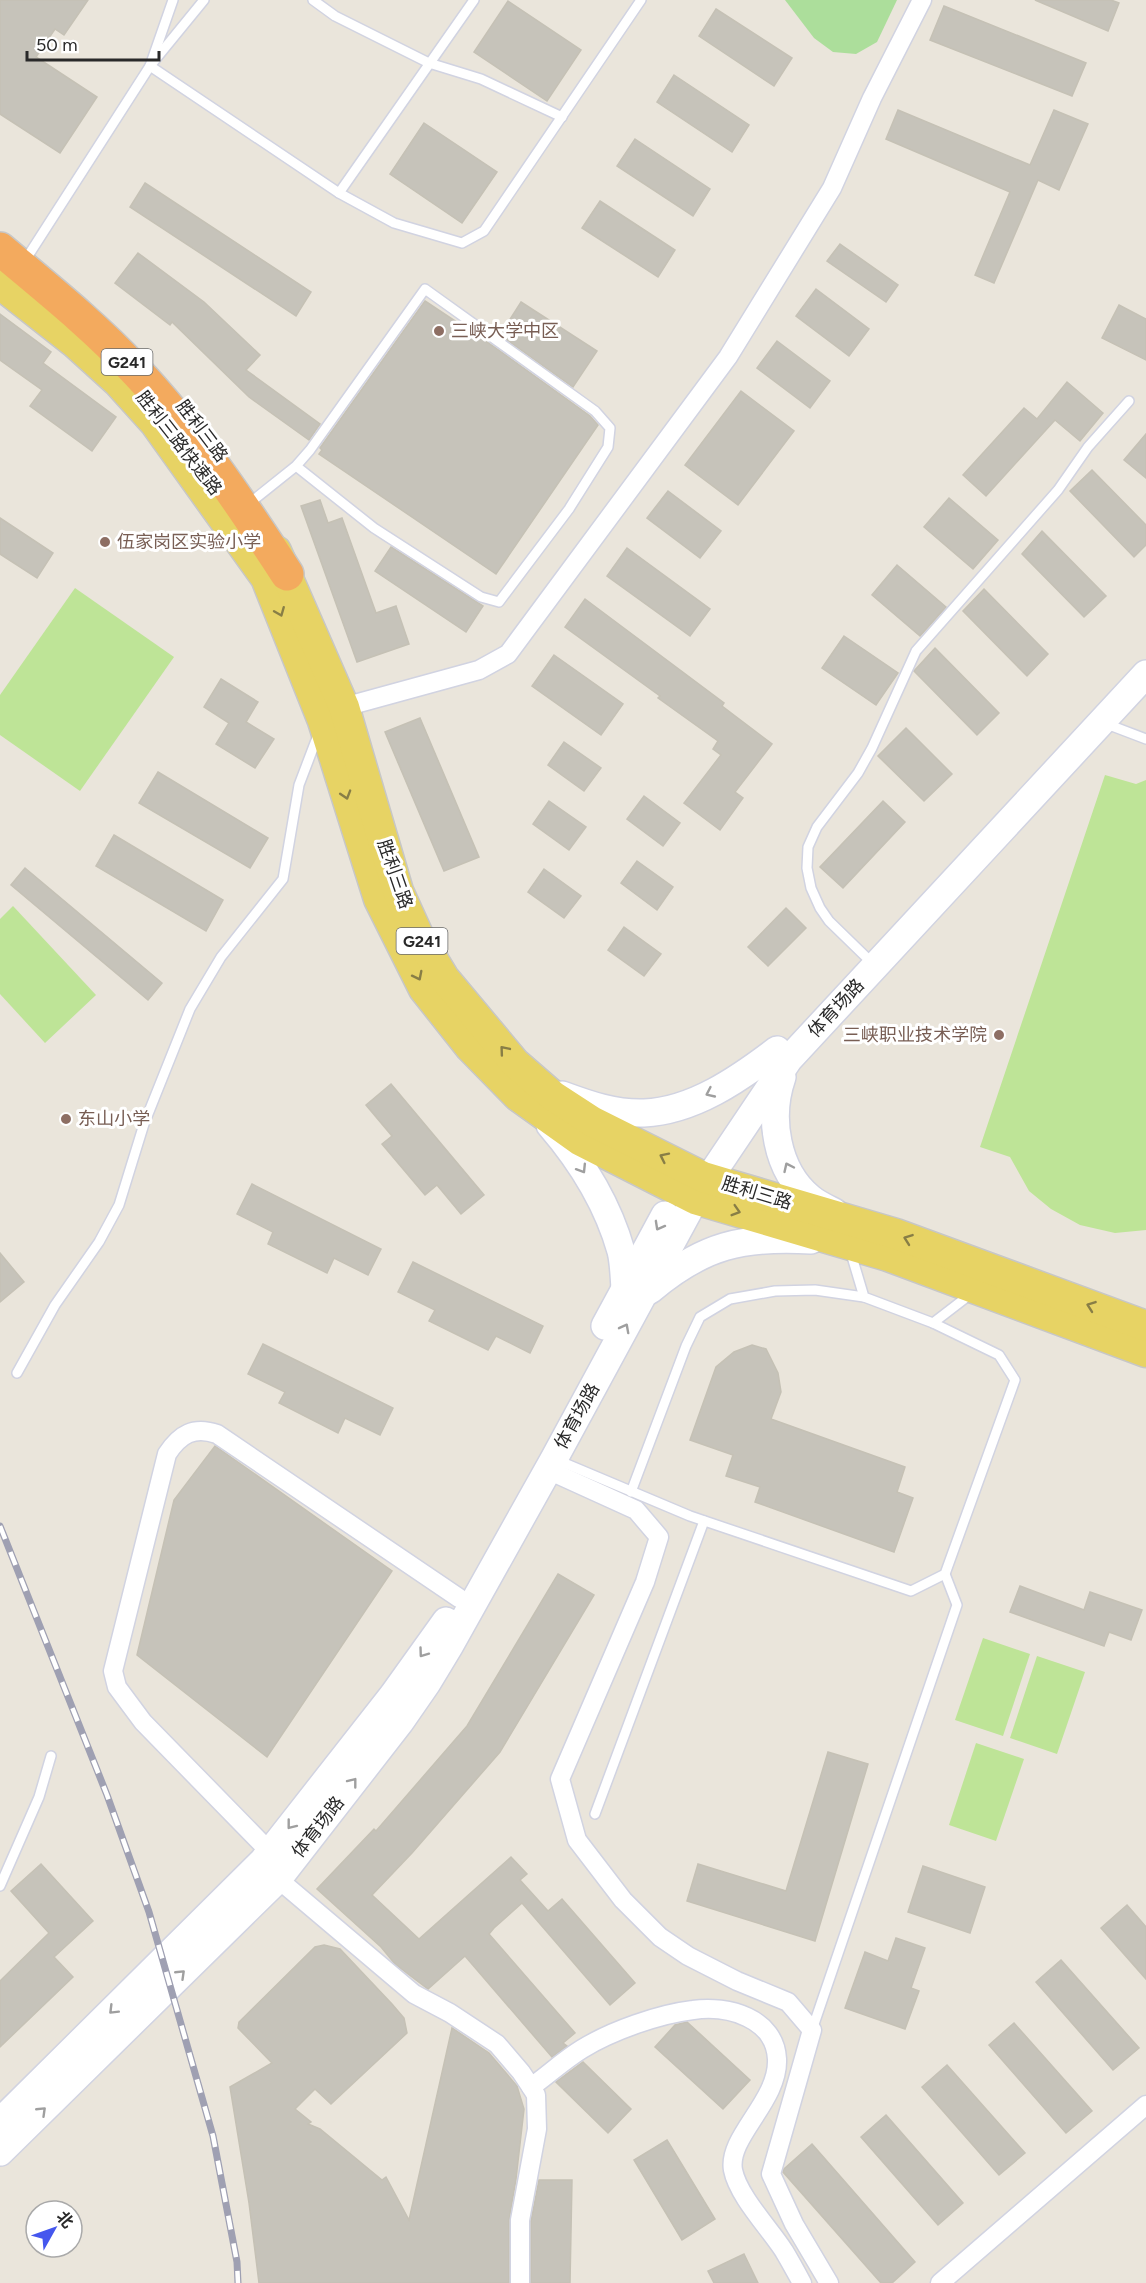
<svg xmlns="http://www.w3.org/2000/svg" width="1146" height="2283" font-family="Figtree,'Noto Sans SC',sans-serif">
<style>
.green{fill:#acde9b}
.pitch{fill:#bee497}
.building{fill:#c6c3ba;stroke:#c5c1b5;stroke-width:1.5}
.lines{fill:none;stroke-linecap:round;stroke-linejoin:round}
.lane-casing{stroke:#d1d3e1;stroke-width:12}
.street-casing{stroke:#d1d3e1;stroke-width:21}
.secondary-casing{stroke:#d1d3e1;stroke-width:30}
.primary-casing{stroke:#c7c7c7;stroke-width:33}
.highway-casing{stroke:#c7c7c7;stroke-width:36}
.lane{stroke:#fff;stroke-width:9}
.street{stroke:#fff;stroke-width:18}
.secondary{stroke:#fff;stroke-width:27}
.primary{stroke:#e7d364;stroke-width:30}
.highway{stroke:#f3aa5e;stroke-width:33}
.rail-casing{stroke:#9fa0b2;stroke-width:7}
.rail{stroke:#fff;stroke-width:4.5;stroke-dasharray:14;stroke-linecap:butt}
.oneway{stroke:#887e46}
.oneway2{stroke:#9f9f9f}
.education-dot{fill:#8d6e63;stroke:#fff;stroke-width:2}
.labels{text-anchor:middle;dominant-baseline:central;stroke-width:6;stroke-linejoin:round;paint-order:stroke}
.shield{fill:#fff;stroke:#696969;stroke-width:1.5}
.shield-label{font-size:16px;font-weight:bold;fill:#292929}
.education-label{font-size:18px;fill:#785e54;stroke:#fff;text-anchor:start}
.street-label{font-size:18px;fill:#292929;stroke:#fff}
</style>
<rect width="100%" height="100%" fill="#eae5db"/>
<path class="green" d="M785,0H897L877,42L856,54L833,52L814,38Z"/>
<g class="pitch">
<path d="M75,588L174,657L80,791L0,735V695Z"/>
<path d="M1105,775L1136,784L1146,780V1230L1115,1233L1080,1225L1051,1209L1029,1191L1010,1157L980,1147Z"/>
<path d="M13,906L96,995L45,1043L0,994V919Z"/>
<path d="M983,1638L1030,1654L1003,1736L955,1720Z"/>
<path d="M1037,1656L1085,1672L1057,1754L1010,1738Z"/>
<path d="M976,1743L1024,1759L996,1841L949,1825Z"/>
</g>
<g class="building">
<path d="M0,0H88L64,35L55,29L36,57L97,97L60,153L0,114Z"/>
<path d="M1035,0H1111L1119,3L1108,31Z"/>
<path d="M508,1L581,50L547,101L474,52Z"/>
<path d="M944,6L1086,63L1072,96L930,40Z"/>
<path d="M716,9L792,58L774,86L699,36Z"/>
<path d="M674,75L749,125L732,152L657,102Z"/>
<path d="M898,110L1030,165L1054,110L1088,124L1059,190L1038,180L994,283L975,275L1010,192L886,139Z"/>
<path d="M424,123L497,172L462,223L390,174Z"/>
<path d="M635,139L710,189L693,216L617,166Z"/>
<path d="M145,183L311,292L296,316L130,207Z"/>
<path d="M600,201L675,250L658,277L582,228Z"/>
<path d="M840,244L898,285L886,302L827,261Z"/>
<path d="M138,253L204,302L260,355L246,370L320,424L309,440L249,397L172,322L170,325L115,283Z"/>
<path d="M816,289L869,329L849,356L796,316Z"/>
<path d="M425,301L493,346L590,416L598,425L496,574L319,454L322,450L320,448Z"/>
<path d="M521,302L597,351L573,387L500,335Z"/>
<path d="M1119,305L1146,319V360L1102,338Z"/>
<path d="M0,314L51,352L43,363L116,417L92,451L30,406L42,390L0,360Z"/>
<path d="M777,341L830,381L810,408L757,368Z"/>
<path d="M1067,382L1103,413L1080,441L1055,420L986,496L963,475L1024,408L1037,419Z"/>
<path d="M741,391L794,431L738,505L685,465Z"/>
<path d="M1146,434V478L1124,460Z"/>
<path d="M1092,470L1146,525V545L1134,557L1070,491Z"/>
<path d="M668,491L721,531L700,558L647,518Z"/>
<path d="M949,498L998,540L973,569L924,527Z"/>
<path d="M320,500L328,523L342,518L376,613L396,606L409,644L357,662L301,506Z"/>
<path d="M0,518L53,553L37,578L0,554Z"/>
<path d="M1042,531L1106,596L1084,617L1022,554Z"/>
<path d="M391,547L483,606L466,632L375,571Z"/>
<path d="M627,548L710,609L690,636L607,576Z"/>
<path d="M897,565L946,607L920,636L872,595Z"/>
<path d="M984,589L1048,654L1027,676L963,611Z"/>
<path d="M585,599L724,703L722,706L772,744L735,792L743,798L720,830L684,803L721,755L713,749L718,741L658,698L660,696L565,627Z"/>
<path d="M844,636L898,673L876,705L822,668Z"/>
<path d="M935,648L999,713L977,735L914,671Z"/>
<path d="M554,655L623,704L601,735L532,686Z"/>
<path d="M221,679L258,702L246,722L274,739L255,768L216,744L229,723L204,707Z"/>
<path d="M420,718L479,857L444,871L385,732Z"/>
<path d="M906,728L952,774L924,801L878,756Z"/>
<path d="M564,742L601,768L584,791L548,765Z"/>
<path d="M158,772L268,838L250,868L139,803Z"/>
<path d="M644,796L680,823L663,846L627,819Z"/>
<path d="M549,801L586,827L569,850L533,824Z"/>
<path d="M883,801L905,822L843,888L820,867Z"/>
<path d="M114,835L223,900L206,931L96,866Z"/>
<path d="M637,861L673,887L657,910L621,883Z"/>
<path d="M25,868L162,983L148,1000L11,885Z"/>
<path d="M544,869L581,896L564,918L528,892Z"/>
<path d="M786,908L806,928L768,966L748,947Z"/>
<path d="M624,927L661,954L644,976L608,950Z"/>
<path d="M391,1084L484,1195L461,1214L437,1185L425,1195L382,1144L392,1136L366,1105Z"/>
<path d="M252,1184L381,1249L368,1275L334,1258L327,1273L268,1244L273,1232L237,1214Z"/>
<path d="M0,1253L24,1282L0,1302Z"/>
<path d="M413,1262L543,1326L530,1353L496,1336L488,1350L429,1321L435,1310L398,1292Z"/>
<path d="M263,1344L393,1408L380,1435L345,1418L338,1433L279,1403L285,1392L248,1374Z"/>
<path d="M752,1345L766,1349L778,1373L781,1392L771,1419L905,1467L897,1492L913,1498L894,1552L755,1502L760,1487L726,1476L733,1455L690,1440L716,1367L734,1352Z"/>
<path d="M215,1446L392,1571L267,1757L137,1655L174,1500Z"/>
<path d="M558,1574L594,1595L500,1752L412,1853L372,1895L419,1939L511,1857L527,1874L520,1880L548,1911L562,1899L635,1983L610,2005L522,1903L494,1928L489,1934L575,2033L563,2043L567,2046L552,2057L465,1956L428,1989L395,1964L381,1947L317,1889L374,1829L376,1831L467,1726Z"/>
<path d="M1020,1586L1084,1610L1090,1592L1142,1610L1131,1640L1109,1632L1104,1646L1010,1612Z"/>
<path d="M828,1752L868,1764L815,1941L687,1901L698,1864L786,1891Z"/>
<path d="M41,1864L93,1921L54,1957L73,1977L0,2047V1981L49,1933L11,1891Z"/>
<path d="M923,1866L985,1887L970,1933L908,1912Z"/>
<path d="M1127,1905L1146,1927V1979L1101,1928Z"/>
<path d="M896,1938L925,1948L911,1988L919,1991L905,2029L845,2008L865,1952L888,1961Z"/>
<path d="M324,1945L340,1949L392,2004L404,2018L407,2033L331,2104L315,2089L295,2109L311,2122L308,2124L320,2129L382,2180L386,2177L409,2220L452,2028L489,2053L517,2086L524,2109L516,2179L509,2220V2283H259L249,2203L230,2087L272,2063L238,2028L239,2022L315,1947Z"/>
<path d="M1061,1960L1139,2048L1113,2070L1036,1982Z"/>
<path d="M687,2022L750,2080L723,2109L655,2047L675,2025Z"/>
<path d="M1014,2023L1092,2111L1066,2133L989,2045Z"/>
<path d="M583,2062L631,2109L608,2133L556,2082Z"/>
<path d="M947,2065L1025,2153L999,2175L922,2087Z"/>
<path d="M886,2115L963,2203L938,2225L861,2137Z"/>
<path d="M667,2140L715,2219L682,2240L634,2160Z"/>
<path d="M812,2144L915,2262L892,2283H881L783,2172L784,2169Z"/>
<path d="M539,2180H572L570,2283H531V2221Z"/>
<path d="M744,2254L758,2283H714L708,2271Z"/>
</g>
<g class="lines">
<g class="lane-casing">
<g id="lane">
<path d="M173,0L150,66L339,193L394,223L462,243L484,231L641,0"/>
<path d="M313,0L335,16L429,63L481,79L562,117"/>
<path d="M339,193L474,0"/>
<path d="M28,256L150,66L204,0"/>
<path d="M251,502L296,466L310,450L425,289L595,411L610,428L608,447L569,509L499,602L481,597L374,528L296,466"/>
<path d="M1104,723L1146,739"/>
<path d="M866,957L829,921L820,908L811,888L807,868L808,847L817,827L858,773L872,748L916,651L1058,490L1088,447L1129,401"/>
<path d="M850,1250L864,1297L933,1323L972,1293"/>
<path d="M17,1373L55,1305L99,1242L119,1205L144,1124L190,1009L221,957L283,879L299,785L318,735"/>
<path d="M557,1460L690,1516L911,1591L945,1574L1015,1380L999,1355L933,1323"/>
<path d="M631,1492L686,1346L700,1317L730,1299L775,1291L815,1290L864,1297"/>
<path d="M595,1814L704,1521"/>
<path d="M0,1886L39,1797L51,1756"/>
<path d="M812,2030L957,1605L945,1574"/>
</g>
</g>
<g class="street-casing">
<g id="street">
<path d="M344,707L479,670L508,654L728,357L832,188L872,98L922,0"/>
<path d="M548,1470L636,1510L659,1537L645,1582L560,1779L577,1840L623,1900L660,1937L688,1956L737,1981L788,2002L812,2030L771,2174L794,2224L829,2283"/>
<path d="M270,1852L143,1722L117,1687L113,1671L167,1454C180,1434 194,1426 217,1434L459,1598"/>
<path d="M278,1879L414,1994L450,2013L497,2044L521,2072L531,2087L536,2095L537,2129L520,2220V2283"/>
<path d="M531,2087C548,2075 564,2060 582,2049C611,2031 659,2014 693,2010C728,2005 775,2018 777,2059C779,2101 727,2137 733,2170C738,2196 770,2229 784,2251C790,2261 796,2272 802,2283"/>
<path d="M940,2283L1146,2105"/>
</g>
</g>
<g class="secondary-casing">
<g id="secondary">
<path d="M782,1077C768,1117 776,1170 810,1198C817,1204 826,1208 834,1212"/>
<path d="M562,1095C589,1105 615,1114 644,1113C693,1111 739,1079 777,1050"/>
<path d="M550,1125C581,1161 608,1205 621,1251C624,1263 624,1277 625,1288"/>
<path d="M650,1290C703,1245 743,1236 811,1240"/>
<path d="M605,1326L665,1215"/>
<path d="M0,2122L263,1861L393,1695L446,1621"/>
<path d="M0,2152L278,1879L400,1722L427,1683L450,1645L554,1459L695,1199L789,1059L1146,674"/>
</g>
</g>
<g class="primary-casing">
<g id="primary">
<path d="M0,284L75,343L118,382L155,423L266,578L323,721L379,899L424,989L470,1047L518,1096L581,1141L695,1199L888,1256L1146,1352"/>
<path d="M276,551L344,707L398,891L418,935L444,978L515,1063L553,1096L593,1122L703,1177L896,1234L1146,1326"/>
</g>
</g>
<g class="highway-casing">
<path id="highway" d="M0,249C45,287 93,325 133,368C192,430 240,502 287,574"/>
</g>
<use href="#lane" class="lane"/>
<use href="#street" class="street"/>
<use href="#secondary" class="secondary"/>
<use href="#primary" class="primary"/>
<use href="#highway" class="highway"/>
<g class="rail-casing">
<path id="rail" d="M0,1526L107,1795L149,1912L213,2136L237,2262L238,2283"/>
</g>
<use href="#rail" class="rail"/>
</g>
<defs><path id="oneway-chevron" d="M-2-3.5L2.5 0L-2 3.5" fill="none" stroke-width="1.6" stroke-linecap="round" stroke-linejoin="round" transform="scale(1.5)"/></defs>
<g class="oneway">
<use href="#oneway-chevron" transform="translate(280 612) rotate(68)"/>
<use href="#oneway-chevron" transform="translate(346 795) rotate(73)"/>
<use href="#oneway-chevron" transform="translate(418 976) rotate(63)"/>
<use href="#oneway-chevron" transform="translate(504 1050) rotate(-130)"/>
<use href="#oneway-chevron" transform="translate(664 1157) rotate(-154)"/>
<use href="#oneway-chevron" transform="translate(736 1211) rotate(17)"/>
<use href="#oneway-chevron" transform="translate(908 1239) rotate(-160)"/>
<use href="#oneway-chevron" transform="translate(1091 1306) rotate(-160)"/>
</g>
<g class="oneway2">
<use href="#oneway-chevron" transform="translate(710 1093) rotate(155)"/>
<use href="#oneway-chevron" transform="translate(788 1167) rotate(-115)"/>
<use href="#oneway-chevron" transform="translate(582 1169) rotate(58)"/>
<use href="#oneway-chevron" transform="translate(659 1226) rotate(119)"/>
<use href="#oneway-chevron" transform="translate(625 1328) rotate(-62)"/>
<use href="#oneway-chevron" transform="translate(423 1653) rotate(126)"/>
<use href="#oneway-chevron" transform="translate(353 1782) rotate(-52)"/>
<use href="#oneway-chevron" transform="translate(291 1825) rotate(128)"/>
<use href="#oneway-chevron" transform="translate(181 1974) rotate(-44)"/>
<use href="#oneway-chevron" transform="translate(113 2010) rotate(135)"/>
<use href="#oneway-chevron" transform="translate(42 2111) rotate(-44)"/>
</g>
<g class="education-dot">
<circle cx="439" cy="331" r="6"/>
<circle cx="105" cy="542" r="6"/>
<circle cx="999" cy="1035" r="6"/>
<circle cx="66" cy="1119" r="6"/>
</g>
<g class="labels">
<g class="shield">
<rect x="101.5" y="349" width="51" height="26" rx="4.5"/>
<rect x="396.5" y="928" width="51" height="26" rx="4.5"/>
</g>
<g class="shield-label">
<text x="127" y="362">G241</text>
<text x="422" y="941">G241</text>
</g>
<g class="education-label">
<text x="451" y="331">三峡大学中区</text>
<text x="117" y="542">伍家岗区实验小学</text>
<text x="987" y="1035" text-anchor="end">三峡职业技术学院</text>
<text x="78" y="1119">东山小学</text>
</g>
<g class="street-label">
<text transform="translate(202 431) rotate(53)">胜利三路</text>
<text transform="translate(179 443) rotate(52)">胜利三路快速路</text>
<text transform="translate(395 874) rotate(71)">胜利三路</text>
<text transform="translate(836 1008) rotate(-47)">体育场路</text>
<text transform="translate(757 1193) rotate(17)">胜利三路</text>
<text transform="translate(577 1416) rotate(-61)">体育场路</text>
<text transform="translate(318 1827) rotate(-52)">体育场路</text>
</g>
</g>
<g transform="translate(54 2229) rotate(50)"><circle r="28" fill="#ffffff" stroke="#a9a9a9" stroke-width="1.5"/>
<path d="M0-4.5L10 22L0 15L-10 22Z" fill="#4557ee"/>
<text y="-9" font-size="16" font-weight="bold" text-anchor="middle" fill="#292929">北</text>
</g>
<path d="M27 51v9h132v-9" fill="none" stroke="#292929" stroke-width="3"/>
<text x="36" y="51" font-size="18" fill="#292929" stroke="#ffffff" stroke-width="4.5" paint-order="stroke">50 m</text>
</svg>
